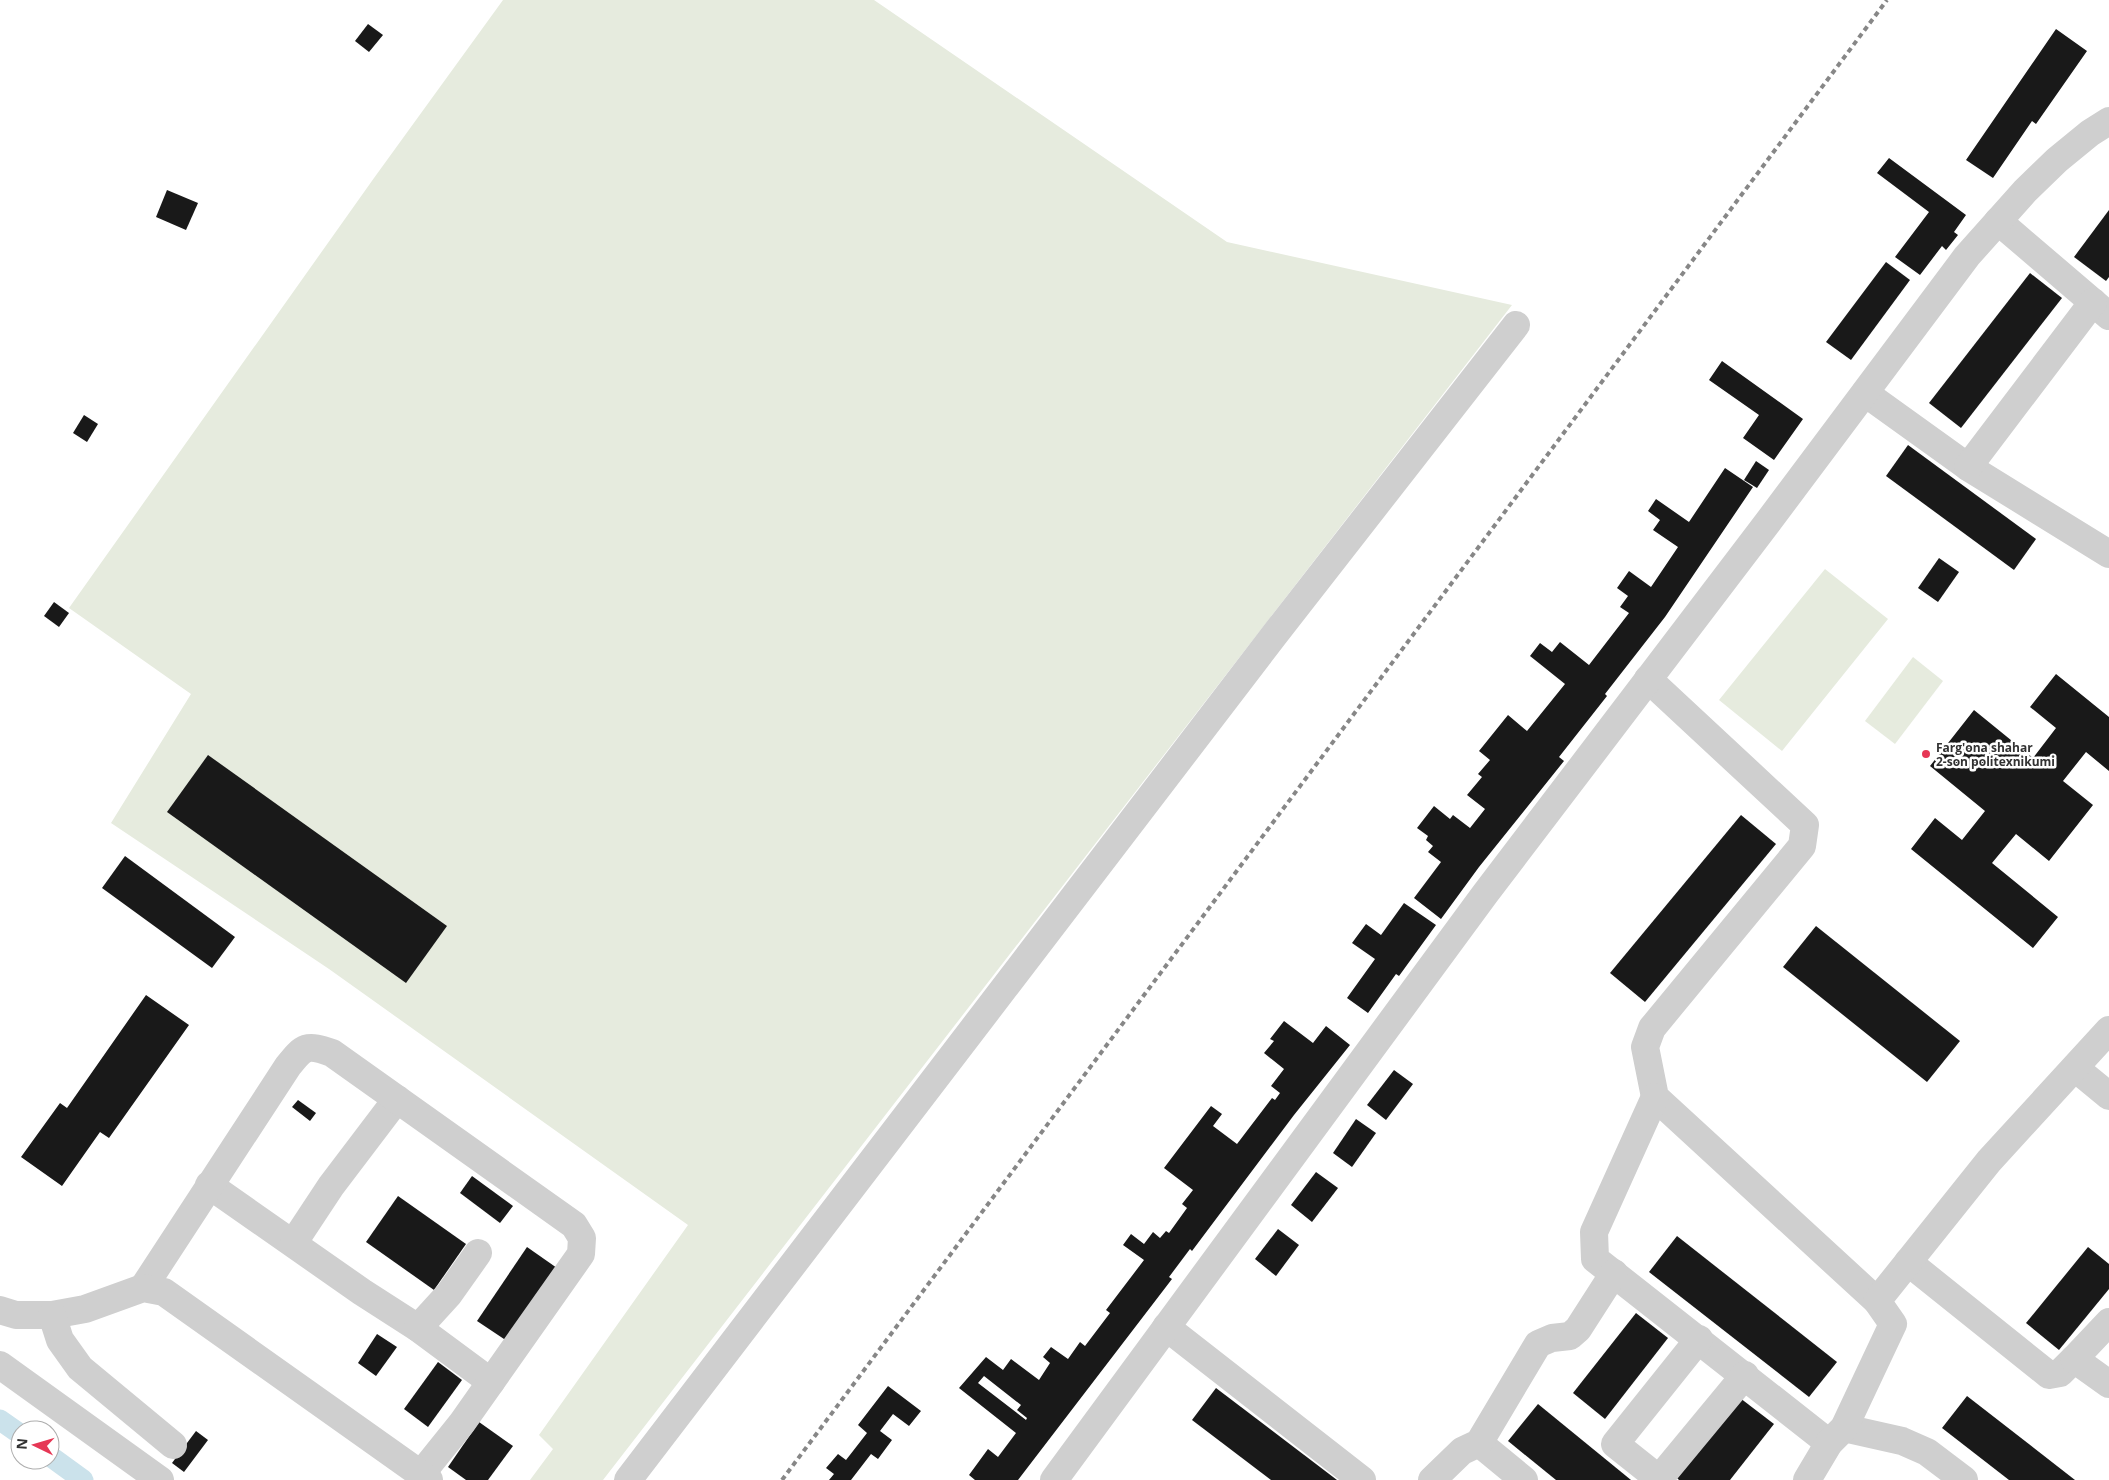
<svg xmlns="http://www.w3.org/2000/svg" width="2109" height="1480" font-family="'Open Sans',sans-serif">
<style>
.green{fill:#e6ebde}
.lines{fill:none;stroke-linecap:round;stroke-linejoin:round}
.canal{stroke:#cbe2eb;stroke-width:21}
.building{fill:#191919;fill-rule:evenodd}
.minor{stroke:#cfcfcf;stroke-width:28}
.rail{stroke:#878787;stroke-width:4;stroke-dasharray:5 4;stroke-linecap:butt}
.poi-dot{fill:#e63755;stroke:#fff;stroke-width:2}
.labels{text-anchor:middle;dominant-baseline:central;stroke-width:5;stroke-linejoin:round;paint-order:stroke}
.poi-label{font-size:12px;font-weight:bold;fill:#323232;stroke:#fff;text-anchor:start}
</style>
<rect width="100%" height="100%" fill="#fff"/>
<g class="green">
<path d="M503,0H874L1227,242L1512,305L603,1480H530L553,1449L539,1435L688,1225L329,969L111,823L191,694L69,608L374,178Z"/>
<path d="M1825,569L1888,619L1782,751L1719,700Z"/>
<path d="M1913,657L1943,681L1895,744L1865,721Z"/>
</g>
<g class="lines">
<g class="canal">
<path d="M0,1420L20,1434"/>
<path d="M50,1456L83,1480"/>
</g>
</g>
<g class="building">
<path d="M368,24L383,35L369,52L355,41Z"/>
<path d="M2056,29L2087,51L2036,124L2032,121L1993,178L1966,160Z"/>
<path d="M1889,158L1966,215L1954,232L1958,235L1946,250L1942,246L1920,275L1895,257L1929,212L1877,173Z"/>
<path d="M167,190L198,203L186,230L156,217Z"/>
<path d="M2109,210V277L2106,281L2074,257Z"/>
<path d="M1886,262L1910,280L1851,360L1826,342Z"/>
<path d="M2030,273L2062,298L1961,428L1929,403Z"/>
<path d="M1722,361L1803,419L1774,460L1743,438L1759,415L1709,380Z"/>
<path d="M84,415L98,424L87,442L73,433Z"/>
<path d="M1908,445L2036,539L2014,570L1886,476Z"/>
<path d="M1756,461L1769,470L1757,488L1744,480Z"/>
<path d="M1725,468L1753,487L1665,617L1605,694L1607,696L1559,757L1564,761L1479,867L1441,919L1414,898L1441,862L1428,852L1433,846L1426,840L1428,836L1417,828L1434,806L1450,819L1453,815L1470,828L1485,809L1467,795L1482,777L1478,774L1490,760L1479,751L1508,715L1527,731L1565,684L1530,656L1540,643L1552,652L1560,642L1589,665L1629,613L1620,607L1628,596L1617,588L1629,571L1651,587L1678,547L1653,530L1660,520L1648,511L1656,499L1689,522Z"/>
<path d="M1939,558L1959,572L1938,602L1918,588Z"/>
<path d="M54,602L69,613L59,627L44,616Z"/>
<path d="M2056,674L2109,717V771L2086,752L2063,781L2093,805L2049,861L2016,834L1992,863L2058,917L2033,948L1911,849L1935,818L1962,840L1985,811L1930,766L1974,710L2033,758L2056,728L2030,707Z"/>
<path d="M208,755L447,926L406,983L167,812Z"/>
<path d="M1741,815L1776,844L1645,1002L1610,973Z"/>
<path d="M125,856L235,937L212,968L102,888Z"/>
<path d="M1404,903L1436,925L1399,976L1396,974L1368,1013L1347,998L1375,959L1352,943L1366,924L1381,935Z"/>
<path d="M1816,926L1960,1041L1927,1082L1783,967Z"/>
<path d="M146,995L189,1025L109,1138L100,1132L62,1186L21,1157L60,1103L67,1108Z"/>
<path d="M1284,1021L1313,1043L1326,1026L1350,1045L1294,1115L1192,1251L1190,1249L1169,1277L1172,1279L1018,1480H975L969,1475L988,1449L998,1457L1016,1433L959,1388L986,1357L1003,1370L1011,1359L1039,1380L1050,1363L1043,1357L1051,1347L1068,1359L1080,1342L1085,1346L1110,1313L1106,1310L1144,1260L1123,1245L1131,1234L1144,1244L1153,1232L1160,1238L1166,1231L1169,1233L1187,1208L1182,1204L1193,1190L1164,1168L1211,1106L1222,1114L1213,1126L1237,1144L1272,1098L1275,1100L1280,1093L1271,1086L1284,1069L1264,1053L1274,1041L1270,1039ZM984,1376L1021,1405L1017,1410L1027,1418L1026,1420L978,1383Z"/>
<path d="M1394,1070L1413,1084L1386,1120L1367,1105Z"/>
<path d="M298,1100L316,1113L310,1121L292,1107Z"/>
<path d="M1356,1119L1376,1133L1352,1167L1333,1153Z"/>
<path d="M1316,1172L1338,1188L1312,1222L1291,1205Z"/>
<path d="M472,1176L513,1206L500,1223L460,1193Z"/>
<path d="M398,1196L466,1244L434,1290L366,1242Z"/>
<path d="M1278,1229L1299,1245L1276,1276L1255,1259Z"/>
<path d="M1677,1236L1837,1362L1809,1397L1649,1272Z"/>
<path d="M527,1247L557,1268L507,1341L477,1321Z"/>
<path d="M2088,1247L2109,1264V1289L2059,1350L2026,1323Z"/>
<path d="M1636,1313L1668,1338L1605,1419L1573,1393Z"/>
<path d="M377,1334L397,1347L376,1376L358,1363Z"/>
<path d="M438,1362L462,1380L428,1427L404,1409Z"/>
<path d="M888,1386L921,1411L909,1426L893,1414L880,1431L892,1440L878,1459L871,1454L851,1480H829L834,1474L826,1468L838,1454L846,1460L867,1433L858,1425Z"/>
<path d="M1216,1388L1337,1480H1271L1192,1420Z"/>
<path d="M1967,1396L2075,1480H2009L1942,1428Z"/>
<path d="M1740,1398L1774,1424L1730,1480H1679L1677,1478Z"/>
<path d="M1538,1404L1631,1480H1556L1508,1441Z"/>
<path d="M479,1422L513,1446L488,1480H466L448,1467Z"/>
<path d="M196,1431L208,1440L184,1472L172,1463Z"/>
</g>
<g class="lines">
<g class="minor">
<path d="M1998,221L2109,316"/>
<path d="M1865,393L1968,467L2109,554"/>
<path d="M1968,467L2093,302"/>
<path d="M1648,679L1805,825L1802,846L1652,1028L1645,1047L1655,1097L1877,1301"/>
<path d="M2075,1068L2109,1096"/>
<path d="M1655,1097L1594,1232L1595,1259L1829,1443"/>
<path d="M209,1185L362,1292L418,1328L491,1382"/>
<path d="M294,1242L331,1186L397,1099"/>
<path d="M1908,1262L2049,1375L2060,1373L2074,1359"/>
<path d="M143,1288L288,1066C304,1046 306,1044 332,1053L574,1225L582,1238L581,1254L462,1423L421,1474"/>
<path d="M0,1310L16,1315H52L85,1309L143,1288L164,1292L429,1480"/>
<path d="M52,1315L60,1340L80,1368L173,1445"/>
<path d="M2109,1322L2074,1359L2109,1384"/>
<path d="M1166,1327L1362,1480"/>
<path d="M418,1328L449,1294L478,1253"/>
<path d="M1699,1339L1615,1444L1659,1479L1745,1375"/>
<path d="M0,1365L160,1480"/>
<path d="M1844,1428L1902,1441L1927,1452L1964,1480"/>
<path d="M1479,1443L1524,1480"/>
<path d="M628,1480L1275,634L1516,325"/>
<path d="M1054,1480L1485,894L1768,522L1967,256L2025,191L2057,160L2090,133L2109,121"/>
<path d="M1432,1480L1462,1451L1479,1443L1538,1344L1552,1338L1570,1336L1578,1329L1614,1273"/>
<path d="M1807,1480L1829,1443L1844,1428L1893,1324L1877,1301L1989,1161L2109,1030"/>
</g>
<path class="rail" d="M782,1480L1887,0"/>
</g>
<circle class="poi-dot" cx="1926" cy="754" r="5"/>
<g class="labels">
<g class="poi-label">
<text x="1936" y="747">Farg'ona shahar<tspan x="1936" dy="14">2-son politexnikumi</tspan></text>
</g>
</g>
<g transform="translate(35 1445) rotate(275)"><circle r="24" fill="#ffffff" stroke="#adadad"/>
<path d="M0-4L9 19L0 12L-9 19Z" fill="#e63755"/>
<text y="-8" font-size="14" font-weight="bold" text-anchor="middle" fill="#323232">N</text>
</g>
</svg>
